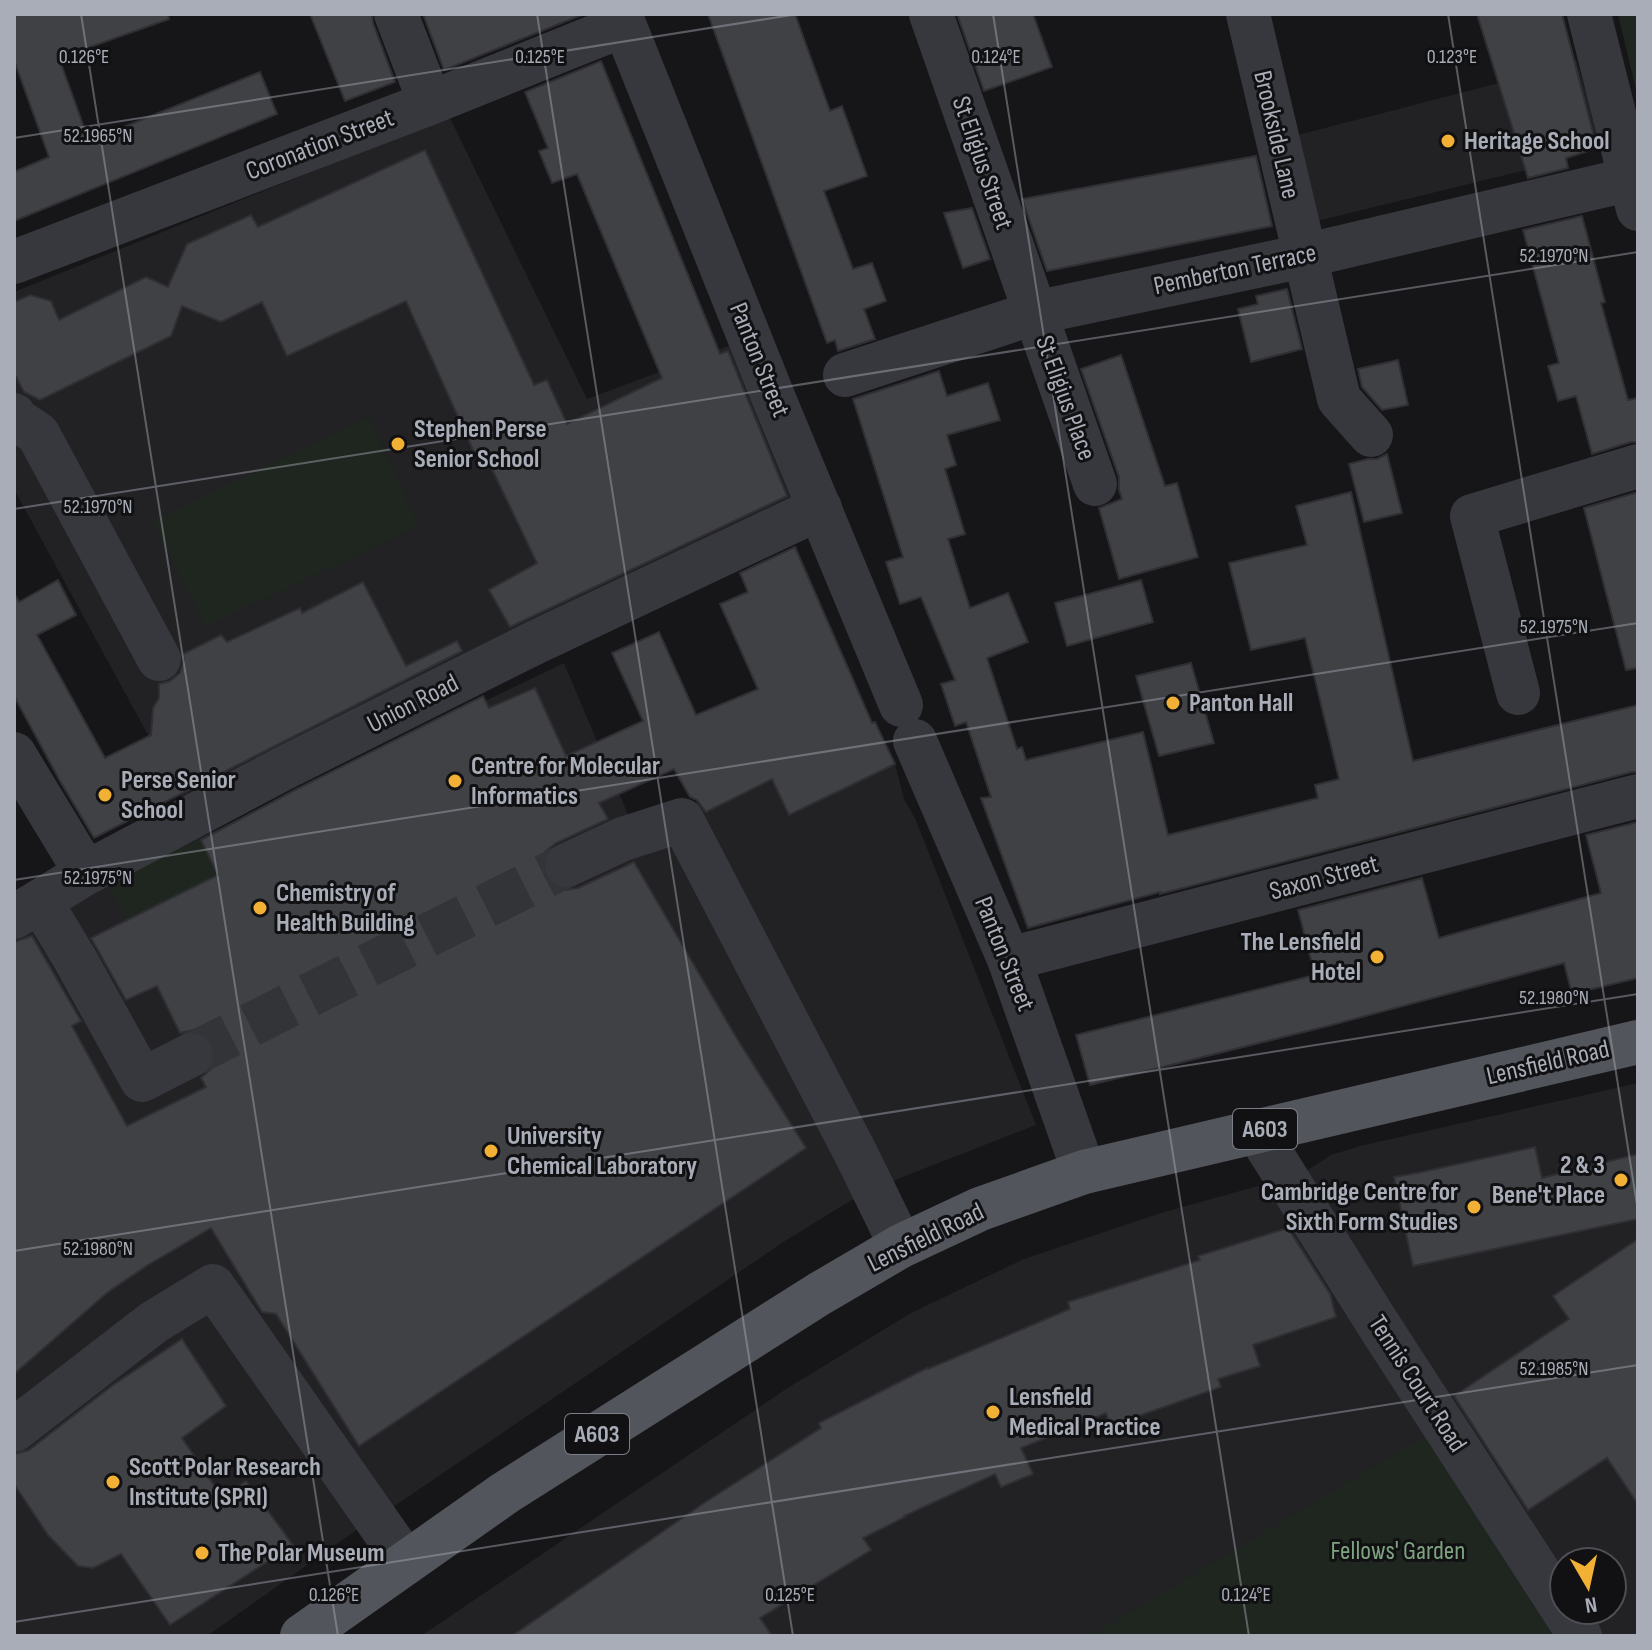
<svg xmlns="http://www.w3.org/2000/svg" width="1652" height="1650" font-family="'Sofia Sans Condensed',sans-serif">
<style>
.built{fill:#222225}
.green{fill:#1e261f}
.building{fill:#404145;stroke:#303034;stroke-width:2}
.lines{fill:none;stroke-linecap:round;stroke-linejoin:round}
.minor-tunnel{stroke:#333438;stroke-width:44;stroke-dasharray:44 22;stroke-linecap:butt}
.minor{stroke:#37383d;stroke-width:44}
.major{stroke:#53555c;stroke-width:44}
.ticks{fill:none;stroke:#a8adb8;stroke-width:2;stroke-opacity:0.45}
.poi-dot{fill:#f2b134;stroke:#111113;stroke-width:3}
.labels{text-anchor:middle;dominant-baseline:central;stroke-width:6;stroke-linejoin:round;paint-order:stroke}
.shield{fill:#111113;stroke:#7b7e86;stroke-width:2}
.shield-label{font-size:24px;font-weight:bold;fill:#a8adb8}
.street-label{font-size:26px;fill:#a8adb8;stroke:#111113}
.poi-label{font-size:26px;font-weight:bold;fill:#a8adb8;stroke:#111113;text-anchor:start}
.park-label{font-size:26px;fill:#7fa381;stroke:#111113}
.ticks-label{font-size:20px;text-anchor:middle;fill:#a8adb8;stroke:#111113;stroke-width:6;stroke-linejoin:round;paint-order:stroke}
</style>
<rect width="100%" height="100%" fill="#161618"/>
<g class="built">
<path d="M1576,60L1603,146L1526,170L1317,221L1294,136L1499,83Z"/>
<path d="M449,116L587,399L731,345L804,500L185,803L14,489V292Z"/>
<path d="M564,663L635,831L731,786L781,768L875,722L895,764L904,799L915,818L1036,1125L900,1178L850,1201L785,1241L399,1503L355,1531L207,1636H14V932L108,882Z"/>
<path d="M1638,1083V1636H1595L1578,1610H1612V1562H1564V1588L1309,1189L1308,1170L1331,1155L1360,1146Z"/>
<path d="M1258,1186L1283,1189L1565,1636H421L786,1389L911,1313L1024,1259L1161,1213Z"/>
</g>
<g class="green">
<path d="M1618,14H1638V98Z"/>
<path d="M369,417L418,525L206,627L152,521Z"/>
<path d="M200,839L218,875L127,920L108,882Z"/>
<path d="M1425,1436L1554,1636H1091Z"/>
</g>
<g class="building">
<path d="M14,14H168L169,19L59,58L89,141L260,72L277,114L14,221V172L49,157L14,60Z"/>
<path d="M310,14H372L373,23L395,82L345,101Z"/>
<path d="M423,14H584L444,70Z"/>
<path d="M708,14H795L830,111L842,106L867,176L824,191L853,269L872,263L886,301L864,309L875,339L838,351L835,340L827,343Z"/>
<path d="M957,14H1033L1052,67L984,91Z"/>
<path d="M1477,14H1562L1597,148L1566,158L1568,168L1528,178Z"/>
<path d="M601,61L720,354L728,351L787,496L510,627L489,590L537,563L491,467L482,470L406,301L287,356L262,302L221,322L182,306L171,336L40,400L24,392L14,373V302L30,295L51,301L59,320L146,277L168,287L187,244L251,215L258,227L425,150L534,385L547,380L567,424L662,378L577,174L552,183L539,151L548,148L525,92Z"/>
<path d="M1256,156L1272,226L1047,271L1022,199Z"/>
<path d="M972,208L990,259L963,268L944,213Z"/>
<path d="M1582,216L1605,302L1601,303L1628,400L1638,398V442H1631L1592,454L1576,396L1558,401L1548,366L1559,363L1523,230Z"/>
<path d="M1287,289L1302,349L1251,362L1238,309L1258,304L1256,296Z"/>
<path d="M1121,355L1165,486L1177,483L1198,557L1119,579L1099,508L1122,499L1119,490V477L1081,369Z"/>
<path d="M1398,360L1408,405L1382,410L1362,387L1358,369Z"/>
<path d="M939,371L947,396L988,383L1000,420L947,435L956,465L945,469L965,534L948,539L970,608L1008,593L1028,642L987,658L1017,749L1022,747L1026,760L1143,732L1168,835L1318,798L1315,785L1339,779L1305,638L1251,650L1229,563L1307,545L1296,506L1351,492L1413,761L1638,705V772H1632L1160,894V892L1028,928L981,798L991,797L966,722L955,726L941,684L955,680L921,597L900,604L886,562L903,557L853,399Z"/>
<path d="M1387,454L1402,513L1364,522L1349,464L1368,459H1377Z"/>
<path d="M1638,492V668L1626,670L1584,508Z"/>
<path d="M795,547L872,723L875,722L895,764L789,815L772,779L706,812L697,800L690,797L674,769L599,803L608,819L556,843L546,851L542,864L545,876L552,885L566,890L578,888L634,862L736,1037L806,1148L359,1446L276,1314L262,1312L211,1228L148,1265L108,1292L14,1374V942L32,936L81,1021L72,1026L127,1126L206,1087L201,1078L212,1068L216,1056L213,1043L204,1034L193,1030L180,1033L157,986L126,1000L91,938L218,875L201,840L295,790L483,696L489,708L535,688L566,756L643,721L612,653L659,632L696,715L758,689L720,604L748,592L740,573Z"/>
<path d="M58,580L76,615L37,635L105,758L151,735L153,708L159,698V684L170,681L180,673L184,661L183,654L221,635L227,642L300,608L302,613L363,582L406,666L457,641L462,651L94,838L60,781L14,696V593L19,602Z"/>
<path d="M1141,580L1153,622L1067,646L1055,603Z"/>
<path d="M1191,663L1214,743L1159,756L1136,676Z"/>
<path d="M1638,822V978L1572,994L1564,963L1328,1026L1090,1085L1076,1035L1315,975L1298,910L1422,878L1439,938L1601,893L1586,835Z"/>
<path d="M1535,1147L1542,1178L1638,1154V1219L1413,1266L1394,1177L1422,1172Z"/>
<path d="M1288,1228L1330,1294L1336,1317L1253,1345L1260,1366L1218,1379L1221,1387L1110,1426L1106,1413L1021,1448L1033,1474L1001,1487L995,1474L904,1516L905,1517L863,1538L871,1550L760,1618L772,1636H512L704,1503L821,1428L819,1423L927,1368L928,1369L1070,1309L1068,1302L1200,1260L1198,1256Z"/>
<path d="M1638,1239V1504L1607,1458L1528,1510L1454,1396L1569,1319L1553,1296Z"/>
<path d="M182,1339L226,1406L182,1438L222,1497L246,1481L293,1545L170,1625L121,1554L93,1568L78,1566L48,1535L14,1484V1454L29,1450L113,1385Z"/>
</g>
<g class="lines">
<path class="minor-tunnel" d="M191,1055L567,865"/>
<g class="minor">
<path d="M396,14L430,103"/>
<path d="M620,14L774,399L901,705"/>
<path d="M931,14L1095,484"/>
<path d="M1248,14L1339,399L1371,435"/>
<path d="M1589,14L1638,209"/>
<path d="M14,262L430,103L624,25"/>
<path d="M845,375L1034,313L1304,256L1631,179"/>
<path d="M14,415L17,420L38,434L159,659"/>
<path d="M1518,693L1472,516L1638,466"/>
<path d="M915,741L1009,959L1084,1172"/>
<path d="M14,754L86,873"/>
<path d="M567,865L623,839L682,820L856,1154L901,1246"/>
<path d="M40,901L75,959L142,1080L191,1055"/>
<path d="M14,917L86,873L284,768L534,643L820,508"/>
<path d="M1009,959L1638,796"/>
<path d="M1257,1131L1378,1324L1580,1636"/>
<path d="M14,1430L154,1322L213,1286L406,1562"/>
</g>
<path class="major" d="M302,1636L505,1493L819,1294L901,1246L980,1209L1084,1172L1638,1042"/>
</g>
<path class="ticks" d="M81,14L338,1636M537,14L793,1636M993,14L1249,1636M1448,14L1638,1211M14,138L798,14M14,509L1638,252M14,880L1638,623M14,1251L1638,994M14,1622L1638,1365"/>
<g class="poi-dot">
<circle cx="1448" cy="141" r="8"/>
<circle cx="398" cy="444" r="8"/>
<circle cx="1173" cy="703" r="8"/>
<circle cx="455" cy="781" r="8"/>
<circle cx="105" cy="795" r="8"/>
<circle cx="260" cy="908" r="8"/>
<circle cx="1377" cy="957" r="8"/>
<circle cx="491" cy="1151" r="8"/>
<circle cx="1621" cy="1180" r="8"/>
<circle cx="1474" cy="1207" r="8"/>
<circle cx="993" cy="1412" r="8"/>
<circle cx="113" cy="1482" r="8"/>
<circle cx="202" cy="1553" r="8"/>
</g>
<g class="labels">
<g class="shield">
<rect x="1233" y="1109" width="64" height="40" rx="6"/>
<rect x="565" y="1414" width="64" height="40" rx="6"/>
</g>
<g class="shield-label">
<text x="1265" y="1129">A603</text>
<text x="597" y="1434">A603</text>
</g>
<g class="street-label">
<text transform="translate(1276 135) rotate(77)">Brookside Lane</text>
<text transform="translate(320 145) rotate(-21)">Coronation Street</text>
<text transform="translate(982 163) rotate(71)">St Eligius Street</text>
<text transform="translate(1235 270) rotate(-12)">Pemberton Terrace</text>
<text transform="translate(759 360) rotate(68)">Panton Street</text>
<text transform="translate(1065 398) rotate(70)">St Eligius Place</text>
<text transform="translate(413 704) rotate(-27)">Union Road</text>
<text transform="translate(1324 878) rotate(-15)">Saxon Street</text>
<text transform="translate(1004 954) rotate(68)">Panton Street</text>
<text transform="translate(1548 1063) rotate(-13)">Lensfield Road</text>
<text transform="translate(926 1238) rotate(-26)">Lensfield Road</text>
<text transform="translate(1417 1384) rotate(57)">Tennis Court Road</text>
</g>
<g class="poi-label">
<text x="1464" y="141">Heritage School</text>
<text x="414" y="429">Stephen Perse<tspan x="414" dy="30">Senior School</tspan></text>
<text x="1189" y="703">Panton Hall</text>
<text x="471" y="766">Centre for Molecular<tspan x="471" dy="30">Informatics</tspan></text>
<text x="121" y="780">Perse Senior<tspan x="121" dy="30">School</tspan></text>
<text x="276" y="893">Chemistry of<tspan x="276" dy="30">Health Building</tspan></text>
<text x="1361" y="942" text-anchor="end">The Lensfield<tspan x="1361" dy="30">Hotel</tspan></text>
<text x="507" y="1136">University<tspan x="507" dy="30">Chemical Laboratory</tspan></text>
<text x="1605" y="1165" text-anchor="end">2 &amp; 3<tspan x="1605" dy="30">Bene't Place</tspan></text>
<text x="1458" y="1192" text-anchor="end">Cambridge Centre for<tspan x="1458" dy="30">Sixth Form Studies</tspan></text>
<text x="1009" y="1397">Lensfield<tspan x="1009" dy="30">Medical Practice</tspan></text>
<text x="129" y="1467">Scott Polar Research<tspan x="129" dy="30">Institute (SPRI)</tspan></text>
<text x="218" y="1553">The Polar Museum</text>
</g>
<g class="park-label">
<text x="1398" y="1551">Fellows' Garden</text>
</g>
</g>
<g class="ticks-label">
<text x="1452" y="63">0.123°E</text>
<text x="84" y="63">0.126°E</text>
<text x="540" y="63">0.125°E</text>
<text x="996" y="63">0.124°E</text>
<text x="98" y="142">52.1965°N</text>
<text x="1554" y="262">52.1970°N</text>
<text x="98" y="513">52.1970°N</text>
<text x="1554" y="633">52.1975°N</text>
<text x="98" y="884">52.1975°N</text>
<text x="1554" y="1004">52.1980°N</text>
<text x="98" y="1255">52.1980°N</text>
<text x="1554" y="1375">52.1985°N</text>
<text x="334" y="1601">0.126°E</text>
<text x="790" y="1601">0.125°E</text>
<text x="1246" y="1601">0.124°E</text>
</g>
<rect width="1652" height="1650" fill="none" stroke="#a8adb8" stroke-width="32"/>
<g transform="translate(1588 1586) rotate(171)"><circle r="38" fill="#111113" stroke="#4d4f55" stroke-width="2"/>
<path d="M0-6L14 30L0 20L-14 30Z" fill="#f2b134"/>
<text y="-12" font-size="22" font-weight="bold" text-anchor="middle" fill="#a8adb8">N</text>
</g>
</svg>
